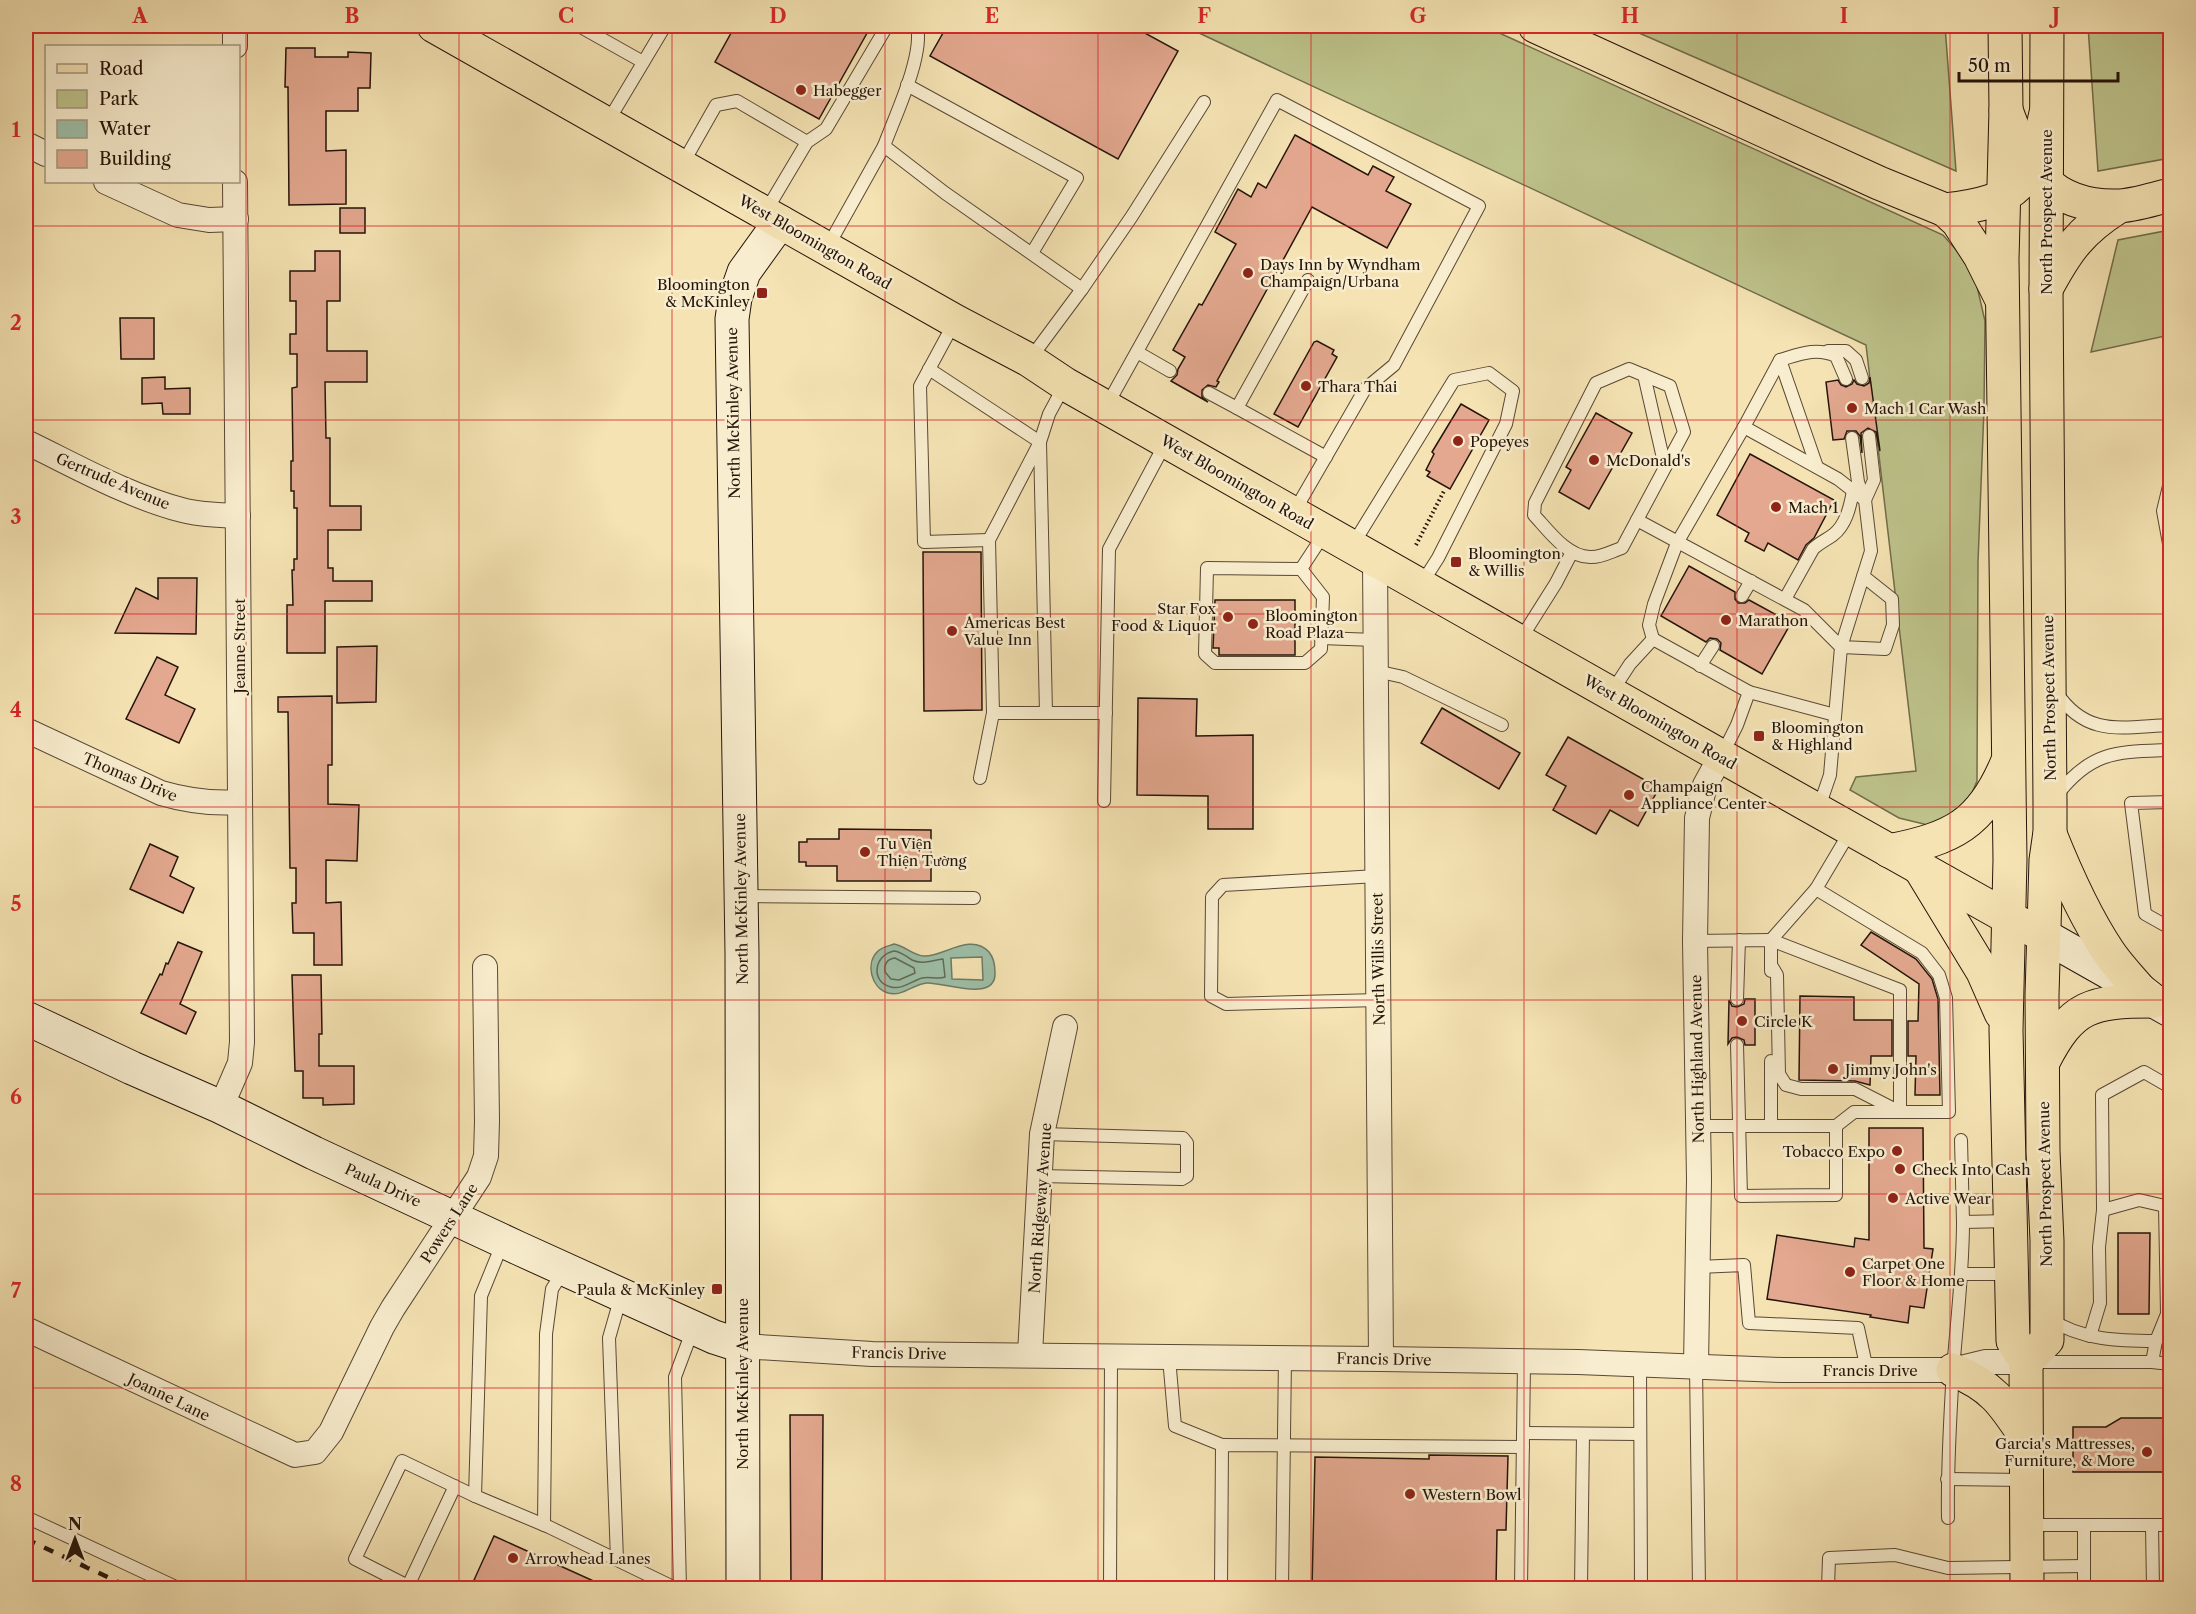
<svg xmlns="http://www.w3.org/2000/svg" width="2196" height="1614" font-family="'Libre Caslon Text',serif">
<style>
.green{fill:#bec38b;stroke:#726c4a;stroke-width:1.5}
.water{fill:#9dbfa7;stroke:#6d7b68;stroke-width:1.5;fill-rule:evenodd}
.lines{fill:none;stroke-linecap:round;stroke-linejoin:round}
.shore{stroke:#616a58;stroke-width:1.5}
.building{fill:#e3a88f;stroke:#25140a;stroke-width:1.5}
.lane-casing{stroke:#594834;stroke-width:14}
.street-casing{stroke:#594834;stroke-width:26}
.secondary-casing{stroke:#25140a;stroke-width:35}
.primary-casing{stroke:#25140a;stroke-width:35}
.highway-casing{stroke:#25140a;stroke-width:35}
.path{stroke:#25140a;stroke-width:4;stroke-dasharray:1.5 3;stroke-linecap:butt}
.lane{stroke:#f8edce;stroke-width:12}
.street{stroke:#f8edce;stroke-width:24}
.secondary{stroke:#f8edce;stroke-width:33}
.primary{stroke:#f5e3b3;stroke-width:33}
.highway{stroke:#f5e3b3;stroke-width:33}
.rail{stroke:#25140a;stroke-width:4.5;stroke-dasharray:10 10;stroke-linecap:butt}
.grid{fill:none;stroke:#d62828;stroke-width:1.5;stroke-opacity:0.55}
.poi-dot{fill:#8f2418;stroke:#f8edce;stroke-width:2}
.labels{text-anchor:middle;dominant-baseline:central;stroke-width:5;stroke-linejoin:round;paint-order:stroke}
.poi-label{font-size:15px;fill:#25140a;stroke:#f8edce;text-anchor:start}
.street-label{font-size:15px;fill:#25140a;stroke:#f8edce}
.neatline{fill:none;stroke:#d62828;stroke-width:2}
.grid-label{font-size:20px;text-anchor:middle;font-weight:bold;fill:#d62828}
</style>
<rect width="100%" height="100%" fill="#f5e3b3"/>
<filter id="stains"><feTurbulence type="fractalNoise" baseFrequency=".00333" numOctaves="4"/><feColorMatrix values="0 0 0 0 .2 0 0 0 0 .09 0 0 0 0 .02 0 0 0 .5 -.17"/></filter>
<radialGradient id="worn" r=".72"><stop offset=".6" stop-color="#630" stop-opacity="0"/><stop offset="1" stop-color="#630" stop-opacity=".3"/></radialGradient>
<g class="green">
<path d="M1184,26H1484L1943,235L1973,269L1985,321L1984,409L1978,562L1977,781L1965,810L1936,827L1899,818L1850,790L1856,777L1916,771L1866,345Z"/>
<path d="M1623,26H1945L1956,171Z"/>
<path d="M2088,26H2170V158L2098,171Z"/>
<path d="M2170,230V335L2091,352L2118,240Z"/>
</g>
<path class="water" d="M894,944C905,946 914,956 924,956C943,957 971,932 989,952C994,958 995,965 995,973C996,1003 943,982 927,983C913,984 903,997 888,993C871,988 865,963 878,951C882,947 889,946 894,944ZM982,957L983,980L952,979L951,958Z"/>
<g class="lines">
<g class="shore">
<path d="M894,951C902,952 905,956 912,960C922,965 933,960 943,959L945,977C938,980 930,976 922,978C912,981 902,990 891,987C870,982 874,955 894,951Z"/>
<path d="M895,958L914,968L915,973L899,980L891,979L885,972C884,964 887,959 895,958Z"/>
</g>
</g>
<g class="building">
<path d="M735,26H871L819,119L715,62Z"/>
<path d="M947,26H1132L1178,51L1118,159L930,56Z"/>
<path d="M286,48H315V57H348V52L371,53L370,88H358V111H326V151L346,150V204L289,205L288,87H285Z"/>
<path d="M1295,135L1368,175L1373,166L1394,177L1386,191L1411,204L1387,248L1312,207L1217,381L1219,382L1216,387L1208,385L1202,390V397L1208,402L1171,381L1177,375L1178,369L1185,357L1173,350L1199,304L1202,305L1236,244L1215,232L1238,189L1251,197L1258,183L1266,188Z"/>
<rect x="340" y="208" width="25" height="25"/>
<path d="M315,251H340V301H327V351H367V382H325L326,438H330V506H361V530H328V568H333V581H372V601H325V653H287V605H293L292,570H294V559H297V508H294V491H291V461H293L292,388L297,387V354H290V334H296V301H290V271H315Z"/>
<path d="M120,318H154V359H121Z"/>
<path d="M1317,341L1334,350L1332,354L1337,357L1298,427L1274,414L1314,342Z"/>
<path d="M165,377V389L190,388V414H163L162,403L142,404V378Z"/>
<path d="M1870,377L1880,451L1876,432L1868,428L1861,433L1862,453L1860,436L1856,431H1847L1844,439L1833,440L1826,382L1838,380L1841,385L1846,387L1852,384L1854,380L1857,384L1864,386L1869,383Z"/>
<path d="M1461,404L1489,420L1450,489L1427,476L1430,472L1426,470L1434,454L1432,452Z"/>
<path d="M1596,413L1632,433L1589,509L1559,492L1571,470L1566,467Z"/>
<path d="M1750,454L1834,500L1814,538L1806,545L1798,560L1768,543L1764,551L1745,541L1749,533L1717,515Z"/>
<path d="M923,552H981L982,710L924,711Z"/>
<path d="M1689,566L1735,592V599L1738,603H1745L1749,600L1791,623L1762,674L1720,650L1721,643L1717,639L1710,638L1706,642L1661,616Z"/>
<path d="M158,578H197L196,634L115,633L136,588L158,599Z"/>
<path d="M1215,600H1295V655H1219V648H1213Z"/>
<path d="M377,646L376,702L337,703V647Z"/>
<path d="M157,657L178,667L165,695L195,709L179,743L126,719Z"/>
<path d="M332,696V765H328V804L359,805L357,861L326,860V903L341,902L342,965H314V933H293L292,903H296V868H290L288,712H278V697Z"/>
<path d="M1138,698L1197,699L1196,736L1253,735V829H1208V796L1137,795Z"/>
<path d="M1442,708L1520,753L1499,789L1421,743Z"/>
<path d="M1568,737L1659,788L1638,826L1610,810L1596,834L1553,810L1566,786L1546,775Z"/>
<path d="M839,829L931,830V881H837V866H806V862H799V842H807V839H839Z"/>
<path d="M150,844L178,857L170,876L194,888L183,913L130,889Z"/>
<path d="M1871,932L1916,959L1932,979L1938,999L1940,1095H1915L1916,1056H1908V1021H1918L1919,984L1861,945Z"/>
<path d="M178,942L202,952L180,1004L196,1012L186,1034L141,1013L160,974L162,975L166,963L168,964Z"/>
<path d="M292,975H321L322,1034H319V1066H354V1104L323,1105V1098H303V1071H295Z"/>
<path d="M1800,996L1854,997V1020H1892V1056H1871L1870,1085L1855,1081L1799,1080Z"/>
<path d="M1745,999H1755V1045H1745L1744,1040L1737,1037L1732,1038L1728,1044L1729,1000L1732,1006L1737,1007L1744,1004Z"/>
<path d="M1869,1128H1923L1924,1248L1933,1249L1924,1308L1910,1306L1908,1323L1870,1317L1871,1315L1767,1299L1777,1235L1854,1247L1855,1238L1869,1240Z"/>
<path d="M2118,1233H2150L2149,1314H2118Z"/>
<path d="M790,1415H823L822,1588H791Z"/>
<path d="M2121,1418H2170V1472H2073V1427H2106Z"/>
<path d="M1429,1455L1508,1456L1506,1530H1497L1496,1588H1312L1315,1457L1429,1459Z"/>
<path d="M494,1536L609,1588H493L474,1580Z"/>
</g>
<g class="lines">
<g class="lane-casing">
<g id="lane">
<path d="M579,26L643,62"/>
<path d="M907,85L1077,178L1032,253"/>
<path d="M607,123L665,26"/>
<path d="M884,146C895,116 924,56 917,26"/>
<path d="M682,165L716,105L737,101L807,142"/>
<path d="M766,211L807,142L826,129L887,26"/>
<path d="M827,248L884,146L945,193L1082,289L1030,359"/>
<path d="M1308,280L1237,408L1326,457"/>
<path d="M1082,289L1132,216L1204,102"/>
<path d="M954,323L920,386L924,542L989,540"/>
<path d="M1828,351H1846L1856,360L1862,378"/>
<path d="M1137,352L1170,371"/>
<path d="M1780,360L1817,467"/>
<path d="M929,369L1040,442L1046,713"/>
<path d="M1629,369L1670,386L1684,432L1622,548C1612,551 1601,558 1590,557C1567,557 1548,530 1534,515L1535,503L1596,383Z"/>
<path d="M1644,375L1665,467"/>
<path d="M1846,379L1836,356C1816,347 1800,354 1780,360L1744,427L1838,479L1865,500L1871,551L1841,647L1885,649L1893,625L1892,599L1863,576"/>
<path d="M1064,386L1049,414L1040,442L989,540L993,713H1106"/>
<path d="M1209,393L1237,408"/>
<path d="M1106,407L1277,100L1479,206L1394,365L1365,389L1294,512"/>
<path d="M1852,438L1858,482L1864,499"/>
<path d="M2170,482L2163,511L2170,549"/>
<path d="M1865,500L1874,480L1869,436"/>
<path d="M1637,520L1804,610L1841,647L1830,775L1818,810"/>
<path d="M1352,546L1454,380L1489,373L1513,391L1506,424L1438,558L1422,583"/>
<path d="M1301,569L1323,597L1321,649L1305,663H1215L1205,654L1207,568L1301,569L1324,534"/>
<path d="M1742,596L1751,581"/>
<path d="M1785,599L1813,549C1819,543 1826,540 1833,535C1846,525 1850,507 1853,491"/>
<path d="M1321,638L1375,640"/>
<path d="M1653,639L1649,625L1654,604L1677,543L1744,427"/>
<path d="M1520,640L1556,583L1572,552"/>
<path d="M1700,666L1713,646"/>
<path d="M1376,671L1403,677L1502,725"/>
<path d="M1749,692L1835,715"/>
<path d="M2056,692C2087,738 2122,727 2170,725"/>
<path d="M1611,693L1630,664L1653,639L1749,692L1737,725L1722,755"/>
<path d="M980,778L993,713"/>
<path d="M2057,795C2092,750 2118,752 2170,750"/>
<path d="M1104,801L1109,549L1166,442"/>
<path d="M2170,802L2131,803L2145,914L2170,928"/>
<path d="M1377,876L1223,885L1212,897L1211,996L1226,1004L1379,1000"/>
<path d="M742,896L974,898"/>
<path d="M1695,941L1771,940V971"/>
<path d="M1771,965L1777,975L1779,1074L1786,1085L1801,1089H1855L1900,1112V990L1771,940L1816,889"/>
<path d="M1737,999L1739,940"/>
<path d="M1737,1045L1741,1196L1836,1195V1126"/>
<path d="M1771,1061V1126"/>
<path d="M1698,1126H1836L1854,1112H1949L1946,998L1939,975L1922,953L1816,889L1851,830"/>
<path d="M1961,1140L1963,1222L2010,1221"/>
<path d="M1039,1176L1182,1179L1187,1176V1143L1183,1138L1042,1134"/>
<path d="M2103,1210L2139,1200L2165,1206L2167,1314L2156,1341"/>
<path d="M503,1242L481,1296L475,1496L549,1527L675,1588"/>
<path d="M1698,1267L1744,1265L1749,1323L1858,1328L1867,1370"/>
<path d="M1961,1274H2011"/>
<path d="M2050,1319C2081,1340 2119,1341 2156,1341L2152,1362"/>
<path d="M2090,1336L2100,1303L2099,1247L2103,1210L2102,1095L2144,1072L2170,1087"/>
<path d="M1169,1358L1175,1426L1222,1445"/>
<path d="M2034,1362H2152L2170,1364"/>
<path d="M1640,1365L1641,1588"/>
<path d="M1696,1367L1699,1588"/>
<path d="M1523,1433L1640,1434"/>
<path d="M1947,1479L2024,1480"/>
<path d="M455,1486L408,1586L355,1559L402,1461L475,1496"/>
<path d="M26,1517L178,1588"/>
<path d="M1948,1518C1947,1468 1950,1419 1953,1370C1957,1320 1963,1271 1963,1222"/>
<path d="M544,1525L546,1334L552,1289L564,1270"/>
<path d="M2029,1525H2084V1588"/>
<path d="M2084,1525H2170"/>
<path d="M2152,1525L2153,1588"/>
<path d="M617,1560L609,1338L621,1296"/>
<path d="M680,1588L675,1377L693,1329"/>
<path d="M1110,1588L1111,1357"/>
<path d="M1221,1588L1222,1445L1523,1447"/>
<path d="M1282,1588L1285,1358"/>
<path d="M1521,1588L1524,1362"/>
<path d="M1581,1588L1583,1434"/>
<path d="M1828,1588L1829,1558L1895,1555L1948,1568L2084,1566"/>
</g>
</g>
<g class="street-casing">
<g id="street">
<path d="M235,26V46"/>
<path d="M26,144L46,154"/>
<path d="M106,182L178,215L209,220L236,219"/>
<path d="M26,442C76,466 128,496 182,510C200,515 219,515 238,516"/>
<path d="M1375,560L1381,1359"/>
<path d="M26,730L161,793C188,801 212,804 240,802"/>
<path d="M221,1107L240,1063L242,1042L235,182"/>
<path d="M26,1329L295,1455L315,1452L331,1432L382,1327L393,1308L479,1177L486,1156L487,1121L485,967"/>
<path d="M742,1346L872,1354L1381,1359L1578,1362L1782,1370H1953L1986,1362H2026"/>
<path d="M1030,1354L1042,1134L1065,1027"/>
<path d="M1696,1367L1699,1179L1695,941L1697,818L1705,785L1721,756"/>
</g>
</g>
<g class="secondary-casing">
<g id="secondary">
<path d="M2043,935L2140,990L2154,1001L2170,1010"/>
<path d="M26,1018L132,1068L221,1107L314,1153L518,1248L714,1337L742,1346"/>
<path d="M743,1588L742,953L732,319L735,298L744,272L780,222"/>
</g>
</g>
<g class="primary-casing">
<g id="primary">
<path d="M434,26L955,321L1029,360L1065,384L1721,756L2009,918L2043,935"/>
<path d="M2005,26L2006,110L2002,259L2010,860L2006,1030L2013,1341L2026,1362L2027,1588"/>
<path d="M2050,834C2066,874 2084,915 2108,951C2117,965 2129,977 2140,990"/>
<path d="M1889,851C1953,838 1981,825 2007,763"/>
<path d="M1921,870L1983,972L2001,1013"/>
<path d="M2043,1062C2072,1005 2091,1001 2154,1001"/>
<path d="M2026,1362L2047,1340V1241L2043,1151L2042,995L2046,860L2050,832V804L2046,289L2047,26"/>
<path d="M1953,1370C1993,1386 2004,1404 2027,1439"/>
</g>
</g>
<g class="highway-casing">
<g id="highway">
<path d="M1535,26L1879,183L1945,210L1958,222L1980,256L2002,300"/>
<path d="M2006,110C2026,167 2049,207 2116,206C2133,206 2153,199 2170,195"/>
<path d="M1945,210C2021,201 2031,184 2046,113"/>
<path d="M2046,289C2067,250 2080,231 2118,207"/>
</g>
</g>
<path class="path" d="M1416,545L1444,491"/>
<use href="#lane" class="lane"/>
<use href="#street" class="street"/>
<use href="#secondary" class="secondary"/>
<use href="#primary" class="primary"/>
<use href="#highway" class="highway"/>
<path class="rail" d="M26,1539L131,1588"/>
</g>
<path class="grid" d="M246,26V1588M459,26V1588M672,26V1588M885,26V1588M1098,26V1588M1311,26V1588M1524,26V1588M1737,26V1588M1950,26V1588M26,226H2170M26,420H2170M26,614H2170M26,807H2170M26,1000H2170M26,1194H2170M26,1388H2170"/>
<g class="poi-dot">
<circle cx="801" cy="90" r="6"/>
<circle cx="1248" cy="273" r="6"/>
<rect x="756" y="287" width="12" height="12" rx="3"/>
<circle cx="1306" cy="386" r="6"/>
<circle cx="1852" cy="408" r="6"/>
<circle cx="1458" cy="441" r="6"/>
<circle cx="1594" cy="460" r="6"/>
<circle cx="1776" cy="507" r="6"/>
<rect x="1450" y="556" width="12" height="12" rx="3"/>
<circle cx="1228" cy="617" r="6"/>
<circle cx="1726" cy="620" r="6"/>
<circle cx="1253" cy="624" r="6"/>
<circle cx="952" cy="631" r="6"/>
<rect x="1753" y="730" width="12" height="12" rx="3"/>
<circle cx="1629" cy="795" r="6"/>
<circle cx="865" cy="852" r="6"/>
<circle cx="1742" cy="1021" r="6"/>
<circle cx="1833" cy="1069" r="6"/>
<circle cx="1897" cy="1151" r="6"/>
<circle cx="1900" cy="1169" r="6"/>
<circle cx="1893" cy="1198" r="6"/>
<circle cx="1850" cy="1272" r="6"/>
<rect x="711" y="1283" width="12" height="12" rx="3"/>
<circle cx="2147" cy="1452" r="6"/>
<circle cx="1410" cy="1494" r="6"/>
<circle cx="513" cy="1558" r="6"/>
</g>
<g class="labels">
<g class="poi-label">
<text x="813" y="90">Habegger</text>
<text x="1260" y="264">Days Inn by Wyndham<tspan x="1260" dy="17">Champaign/Urbana</tspan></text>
<text x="750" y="284" text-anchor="end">Bloomington<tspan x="750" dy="17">&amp; McKinley</tspan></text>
<text x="1318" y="386">Thara Thai</text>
<text x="1864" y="408">Mach 1 Car Wash</text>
<text x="1470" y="441">Popeyes</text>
<text x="1606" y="460">McDonald's</text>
<text x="1788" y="507">Mach 1</text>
<text x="1468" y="553">Bloomington<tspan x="1468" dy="17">&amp; Willis</tspan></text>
<text x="1216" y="608" text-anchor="end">Star Fox<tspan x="1216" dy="17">Food &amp; Liquor</tspan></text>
<text x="1265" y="615">Bloomington<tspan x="1265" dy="17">Road Plaza</tspan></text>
<text x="1738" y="620">Marathon</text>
<text x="964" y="622">Americas Best<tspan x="964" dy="17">Value Inn</tspan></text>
<text x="1771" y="727">Bloomington<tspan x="1771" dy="17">&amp; Highland</tspan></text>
<text x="1641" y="786">Champaign<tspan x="1641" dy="17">Appliance Center</tspan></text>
<text x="877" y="843">Tu Viện<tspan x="877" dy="17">Thiện Tường</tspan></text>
<text x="1754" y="1021">Circle K</text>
<text x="1845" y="1069">Jimmy John's</text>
<text x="1885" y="1151" text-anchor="end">Tobacco Expo</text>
<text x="1912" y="1169">Check Into Cash</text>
<text x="1905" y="1198">Active Wear</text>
<text x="1862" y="1263">Carpet One<tspan x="1862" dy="17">Floor &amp; Home</tspan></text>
<text x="705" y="1289" text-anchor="end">Paula &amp; McKinley</text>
<text x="2135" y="1443" text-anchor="end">Garcia's Mattresses,<tspan x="2135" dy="17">Furniture, &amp; More</tspan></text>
<text x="1422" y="1494">Western Bowl</text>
<text x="525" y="1558">Arrowhead Lanes</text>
</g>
<g class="street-label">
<text transform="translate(2046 212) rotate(-90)">North Prospect Avenue</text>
<text transform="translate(815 242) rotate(30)">West Bloomington Road</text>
<text transform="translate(733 413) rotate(-91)">North McKinley Avenue</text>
<text transform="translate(113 481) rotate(23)">Gertrude Avenue</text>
<text transform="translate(1237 482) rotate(30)">West Bloomington Road</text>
<text transform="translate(239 646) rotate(-90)">Jeanne Street</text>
<text transform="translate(2049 698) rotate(-91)">North Prospect Avenue</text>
<text transform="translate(1660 722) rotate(30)">West Bloomington Road</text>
<text transform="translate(130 777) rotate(23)">Thomas Drive</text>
<text transform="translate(741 899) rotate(-91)">North McKinley Avenue</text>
<text transform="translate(1378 959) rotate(-91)">North Willis Street</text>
<text transform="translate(1697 1059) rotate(-91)">North Highland Avenue</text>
<text transform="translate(2045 1184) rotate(-91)">North Prospect Avenue</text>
<text transform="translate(383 1185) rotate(25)">Paula Drive</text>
<text transform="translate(1040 1208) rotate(-86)">North Ridgeway Avenue</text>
<text transform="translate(449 1223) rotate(-57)">Powers Lane</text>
<text transform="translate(899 1353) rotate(1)">Francis Drive</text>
<text transform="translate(1384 1359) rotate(1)">Francis Drive</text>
<text x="1870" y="1370">Francis Drive</text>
<text transform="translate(742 1384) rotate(-90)">North McKinley Avenue</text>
<text transform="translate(169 1397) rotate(26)">Joanne Lane</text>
</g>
</g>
<rect width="2196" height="1614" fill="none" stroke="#f5e3b3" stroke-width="66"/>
<rect x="45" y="45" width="195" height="138" fill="#f8edce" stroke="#a49680" stroke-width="1.5"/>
<rect x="57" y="64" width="30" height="9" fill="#f5e3b3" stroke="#a49680" stroke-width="1.5"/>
<text x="99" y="75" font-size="18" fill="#25140a">Road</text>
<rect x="57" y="90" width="30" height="18" fill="#bec38b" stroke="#a49680" stroke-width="1.5"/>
<text x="99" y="105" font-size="18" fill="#25140a">Park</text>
<rect x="57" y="120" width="30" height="18" fill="#9dbfa7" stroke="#a49680" stroke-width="1.5"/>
<text x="99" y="135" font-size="18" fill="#25140a">Water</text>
<rect x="57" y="150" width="30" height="18" fill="#e3a88f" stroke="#a49680" stroke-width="1.5"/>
<text x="99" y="165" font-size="18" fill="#25140a">Building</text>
<g transform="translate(75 1539)" stroke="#f8edce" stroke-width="4.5" paint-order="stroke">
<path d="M0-4.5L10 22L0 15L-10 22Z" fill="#25140a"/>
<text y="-9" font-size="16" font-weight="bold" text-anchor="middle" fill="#25140a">N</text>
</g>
<path d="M1959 72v9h159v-9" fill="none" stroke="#25140a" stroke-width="3"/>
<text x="1968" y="72" font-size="18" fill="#25140a" stroke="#f8edce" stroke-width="4.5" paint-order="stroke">50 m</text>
<rect x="33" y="33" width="2130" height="1548" class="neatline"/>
<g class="grid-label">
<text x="140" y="23">A</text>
<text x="352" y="23">B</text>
<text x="566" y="23">C</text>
<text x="778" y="23">D</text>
<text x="992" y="23">E</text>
<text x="1204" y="23">F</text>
<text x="1418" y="23">G</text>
<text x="1630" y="23">H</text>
<text x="1844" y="23">I</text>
<text x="2056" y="23">J</text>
<text x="16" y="137">1</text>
<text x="16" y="330">2</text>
<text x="16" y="524">3</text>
<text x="16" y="717">4</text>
<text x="16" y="911">5</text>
<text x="16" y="1104">6</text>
<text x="16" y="1298">7</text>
<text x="16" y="1491">8</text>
</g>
<rect width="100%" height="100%" filter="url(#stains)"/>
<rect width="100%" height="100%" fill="url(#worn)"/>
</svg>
